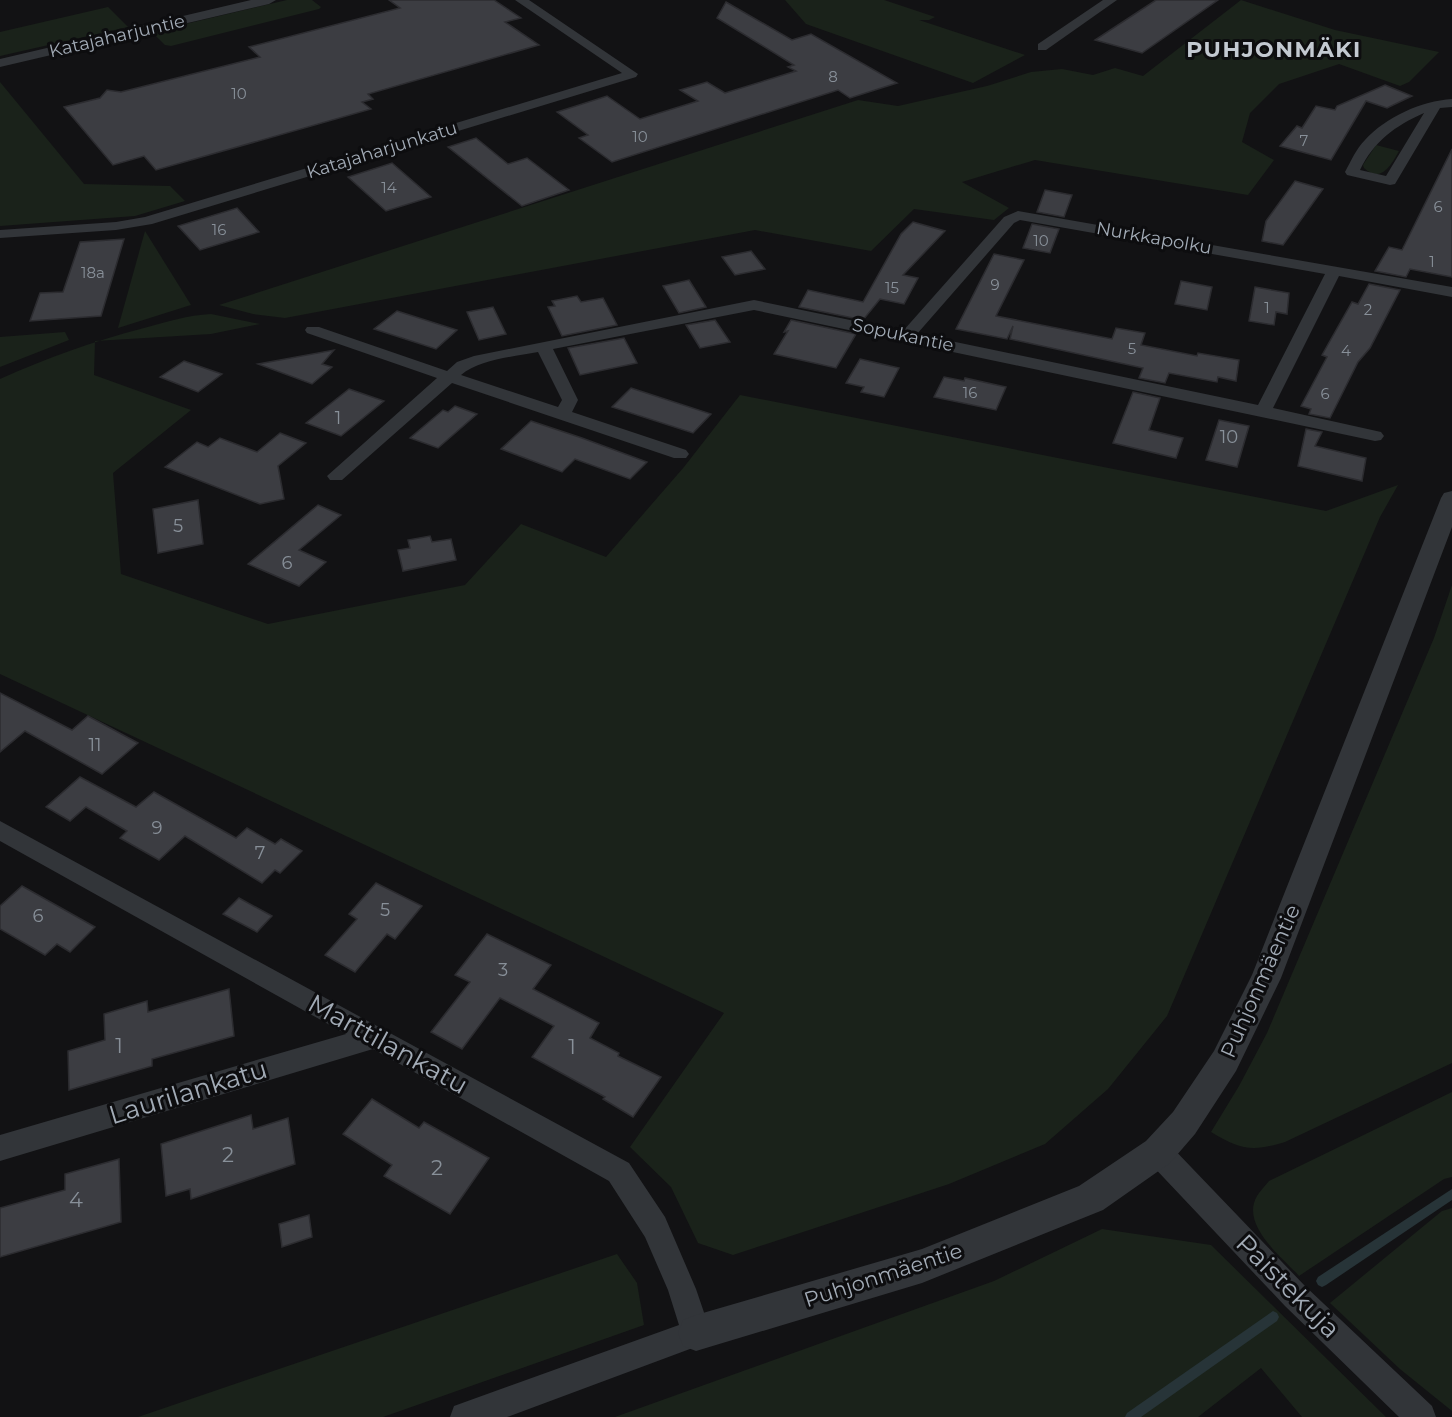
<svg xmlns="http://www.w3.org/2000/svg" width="1452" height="1417" font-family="Montserrat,sans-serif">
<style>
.green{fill:#1a221a}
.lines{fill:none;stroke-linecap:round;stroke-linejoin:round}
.stream{fill:#273438;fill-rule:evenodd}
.building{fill:#3c3d42;stroke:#2c2c30;stroke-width:1.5}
.minor{fill:#323539;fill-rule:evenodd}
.tertiary{fill:#323539;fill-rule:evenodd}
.labels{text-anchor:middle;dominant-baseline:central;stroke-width:6;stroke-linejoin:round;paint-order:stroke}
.far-number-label{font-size:15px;fill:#889099}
.far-street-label{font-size:18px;fill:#a2abb6;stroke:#0d0d0f}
.number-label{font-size:18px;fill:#889099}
.street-label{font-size:21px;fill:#a2abb6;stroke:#0d0d0f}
.near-number-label{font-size:21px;fill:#889099}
.far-district-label{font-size:22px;font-weight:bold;letter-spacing:1.5px;fill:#c3c9d1;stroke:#0d0d0f}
.near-street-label{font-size:26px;fill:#a2abb6;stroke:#0d0d0f}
</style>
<rect width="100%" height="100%" fill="#121214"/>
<g class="green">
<path d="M287,0H312L321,7L319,9L171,46L165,45L152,32Z"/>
<path d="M785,0H884L935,17L929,20H919L1025,55L973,83L806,24Z"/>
<path d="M1241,0L1335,30L1439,52L1409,82L1400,86L1339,64L1279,84L1250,113L1242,142L1274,160L1248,195L1035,160L962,182L1009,208L994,220L914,209L871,251L755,230L285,318L253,314L219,305L858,100L898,106L987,86L1031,72L1062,69L1093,75L1115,68L1143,76Z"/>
<path d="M108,7L128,27L0,56V32Z"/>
<path d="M0,82L84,184L170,186L185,201L135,216L0,226Z"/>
<path d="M1376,145L1399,151C1391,165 1381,184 1364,168L1363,165Z"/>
<path d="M145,231L191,305L118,328Z"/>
<path d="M211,314L260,324L211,334L95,341L94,375L191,410L113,473L121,574L268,624L465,585L521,524L606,557L684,467L740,395L1326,511L1398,485L1380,517L1167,1016L1108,1089L1045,1144L949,1184L733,1255L698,1243L671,1187L630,1147L724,1013L0,674V379C47,358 94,341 144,328C166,322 188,315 211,314Z"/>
<path d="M65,332L69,340L0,367V337Z"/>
<path d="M1452,585V1063L1285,1142C1253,1152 1240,1150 1211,1132L1239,1086L1267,1033L1434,638Z"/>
<path d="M1452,1092V1177L1444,1179L1299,1276C1282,1257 1240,1225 1257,1196C1260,1191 1265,1186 1269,1181Z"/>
<path d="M1452,1208V1411L1400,1369L1330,1303L1442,1211Z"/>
<path d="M1102,1229L1211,1245L1386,1417H1302L1261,1368L1198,1417H615L994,1281Z"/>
<path d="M617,1254L637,1283L644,1325L383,1417H138Z"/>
</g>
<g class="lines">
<g class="stream">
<path d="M1452,1189V1200L1326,1285L1322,1287L1318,1285L1316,1281L1318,1277Z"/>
<path d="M1273,1311L1277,1313L1279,1317L1277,1321L1141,1417H1125L1127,1413Z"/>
</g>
</g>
<g class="building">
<path d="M389,0H494L521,18L505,22L539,45L368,94L373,99L362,102L371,109L156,170L144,156L113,165L64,107L100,98L107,90L121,92L260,57L249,47L400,8Z"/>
<path d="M1156,0H1218L1142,53L1095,40Z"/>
<path d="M726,2L792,40L811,34L897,83L850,98L838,90L612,162L579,138L588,135L557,112L607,96L640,119L698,101L680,90L707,82L725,93L796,71L788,67L794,65L717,18Z"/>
<path d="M1385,85L1412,96L1387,108L1366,101L1331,160L1280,146L1297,126L1302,128L1316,106L1335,110L1337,106Z"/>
<path d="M476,138L508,164L527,158L569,190L522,206L448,147Z"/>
<path d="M1452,149V277L1410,269L1406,277L1375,271L1389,247L1402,250Z"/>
<path d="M392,163L431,197L386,211L348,177Z"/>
<path d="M1295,181L1323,189L1283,245L1262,241L1266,221Z"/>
<path d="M1045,190L1072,195L1064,217L1037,212Z"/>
<path d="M237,208L259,232L200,250L178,226Z"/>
<path d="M913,222L945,231L903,275L918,278L904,304L880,299L863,320L799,307L808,290L863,302L901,234Z"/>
<path d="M1032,224L1059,229L1050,253L1023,248Z"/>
<path d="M124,239L101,316L30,321L40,293L63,292L80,242Z"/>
<path d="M751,251L765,269L735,275L722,257Z"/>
<path d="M994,254L1024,260L996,316L1112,339L1116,328L1145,333L1141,345L1197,356L1198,353L1239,360L1236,381L1218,377L1217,382L1169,373L1165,383L1139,378L1143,368L1010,339L1013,326L1007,339L956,329Z"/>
<path d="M689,280L706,307L679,313L663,286Z"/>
<path d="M1181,281L1212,287L1207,310L1175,304Z"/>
<path d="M1369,284L1400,290L1370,348L1358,362L1330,418L1309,414L1311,409L1301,406L1327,357L1322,355L1352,302L1358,304Z"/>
<path d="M1255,287L1289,293L1287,314L1276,312L1274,325L1249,321Z"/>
<path d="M577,296L581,302L603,298L617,325L562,336L548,307L555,306L552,301Z"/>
<path d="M493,307L506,334L479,340L467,312Z"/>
<path d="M397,311L457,330L436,349L374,329Z"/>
<path d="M715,320L730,342L700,348L686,325Z"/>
<path d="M791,320L856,334L836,368L774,354L788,331L784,332Z"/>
<path d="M624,338L637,363L580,375L568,348Z"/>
<path d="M334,350L322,364L332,367L312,384L258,364Z"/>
<path d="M860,359L899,368L884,397L861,392L864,387L846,383Z"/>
<path d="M184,361L222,374L198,392L160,377Z"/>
<path d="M944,377L964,381L965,378L1006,387L996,410L934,397Z"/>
<path d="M631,388L711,414L693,433L612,407Z"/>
<path d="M349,389L384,401L341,436L306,423Z"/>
<path d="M1133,392L1160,398L1149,430L1183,438L1176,458L1113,443Z"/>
<path d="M455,406L477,414L438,448L410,438L443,410L448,412Z"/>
<path d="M1219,420L1249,426L1237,467L1206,460Z"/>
<path d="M531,421L582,438L647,462L630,479L575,459L562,472L501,449Z"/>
<path d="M1306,429L1322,432L1315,446L1366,458L1362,481L1298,466Z"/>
<path d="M280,433L306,443L278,466L284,499L260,504L165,467L197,442L208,447L220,438L257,452Z"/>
<path d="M198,500L203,544L158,553L153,509Z"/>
<path d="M318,505L341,515L299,550L326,562L299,586L248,564Z"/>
<path d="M430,536L432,542L451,539L456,560L403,571L398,550L410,548L408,540Z"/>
<path d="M0,693L72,730L88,716L138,743L102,774L25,731L0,752Z"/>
<path d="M80,777L136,807L154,792L236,838L247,828L275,844L281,839L302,851L280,873L275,870L262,883L185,836L159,860L120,838L127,831L86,807L70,821L46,807Z"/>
<path d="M376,883L422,906L395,939L387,934L355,972L325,955L357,919L349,914Z"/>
<path d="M22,886L95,927L70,952L57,944L45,955L0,929V906Z"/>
<path d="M239,898L272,916L257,932L223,914Z"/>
<path d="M487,934L551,965L533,989L599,1023L590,1038L619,1053L618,1056L661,1077L633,1117L603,1099L605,1097L532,1057L554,1026L500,998L462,1049L431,1032L470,982L455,975Z"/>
<path d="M229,989L234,1036L152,1059V1066L69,1090L68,1051L105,1040L104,1014L147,1001L148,1012Z"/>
<path d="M372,1099L419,1128L424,1122L489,1158L450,1214L384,1176L392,1165L343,1134Z"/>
<path d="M251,1115L253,1129L288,1118L295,1164L191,1199L190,1189L166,1196L161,1144Z"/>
<path d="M119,1159L121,1222L0,1257V1208L65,1190V1174Z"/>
<path d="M309,1215L312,1237L282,1247L279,1224Z"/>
</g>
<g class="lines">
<g class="minor">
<path d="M515,0H529L638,74L636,77L152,224L116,230L0,238V230L116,222L145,217L622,73Z"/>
<path d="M1103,0H1117L1046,50H1038V44Z"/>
<path d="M1452,99V107L1440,108L1395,184L1390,185L1347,175L1345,172C1351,161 1356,149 1365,140C1386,117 1421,101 1452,99ZM1424,113L1386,176L1360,170C1374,141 1395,126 1424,113Z"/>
<path d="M1018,211L1452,287V297L1339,276L1273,408L1381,432L1384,436L1381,440L1375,441L754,310L553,349L578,400L572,412L686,450L689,454L686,458H674L452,383L342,480H330L327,476L437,378L307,333L305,330L307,327H319L447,371L457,362L474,356L754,300L903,331L1004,217ZM1020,220L1325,274L1258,405L917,334L1014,223ZM538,352L562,400L558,407L461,375C480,359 513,357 538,352Z"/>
<path d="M0,821L629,1163L665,1217L696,1289L711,1333L706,1343L507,1417H450L454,1406L465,1402L679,1325L668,1290L645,1237L609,1181L373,1049L0,1161V1135L346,1034L0,841Z"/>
<path d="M1158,1139L1168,1143L1305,1286L1432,1406L1436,1417H1399L1285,1306L1148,1161L1144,1152L1148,1143Z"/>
</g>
<g class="tertiary">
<path d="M251,0H276L269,4L0,67V59Z"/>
<path d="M1452,491V527L1281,978L1236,1071L1195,1134L1170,1163L1103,1210L922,1283L696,1351L683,1346L678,1333L683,1320L696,1315L922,1249L1079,1186L1146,1141L1173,1112L1214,1051L1252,975L1441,498L1444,493Z"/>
</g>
</g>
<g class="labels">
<g class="far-number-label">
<text x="833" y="76">8</text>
<text x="239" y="93">10</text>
<text x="640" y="136">10</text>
<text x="1304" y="140">7</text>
<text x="389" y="187">14</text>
<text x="1438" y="206">6</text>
<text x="219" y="229">16</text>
<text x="1041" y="240">10</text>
<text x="1432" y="261">1</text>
<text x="93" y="272">18a</text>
<text x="995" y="284">9</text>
<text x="892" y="287">15</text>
<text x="1267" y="307">1</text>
<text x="1368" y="309">2</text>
<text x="1132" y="348">5</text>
<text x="1346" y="350">4</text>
<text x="970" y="392">16</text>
<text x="1325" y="393">6</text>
</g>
<g class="far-street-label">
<text transform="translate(117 36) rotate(-13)">Katajaharjuntie</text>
<text transform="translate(382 150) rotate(-17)">Katajaharjunkatu</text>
<text transform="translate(1154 238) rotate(10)">Nurkkapolku</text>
<text transform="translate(903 335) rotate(12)">Sopukantie</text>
</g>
<g class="number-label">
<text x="338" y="418">1</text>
<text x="1229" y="437">10</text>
<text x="178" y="526">5</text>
<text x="287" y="563">6</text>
<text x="95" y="745">11</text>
<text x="157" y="828">9</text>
<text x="260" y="853">7</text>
<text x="385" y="910">5</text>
<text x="38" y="916">6</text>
<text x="503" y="970">3</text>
</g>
<g class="street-label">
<text transform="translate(1260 981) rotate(-66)">Puhjonmäentie</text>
<text transform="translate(883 1275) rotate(-18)">Puhjonmäentie</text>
</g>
<g class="near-number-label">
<text x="119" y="1045">1</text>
<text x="572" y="1046">1</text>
<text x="228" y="1154">2</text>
<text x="437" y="1167">2</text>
<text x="76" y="1199">4</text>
</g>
<g class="far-district-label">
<text x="1274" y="49">PUHJONMÄKI</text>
</g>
<g class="near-street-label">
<text transform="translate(388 1044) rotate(29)">Marttilankatu</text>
<text transform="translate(188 1092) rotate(-17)">Laurilankatu</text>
<text transform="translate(1288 1286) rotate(45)">Paistekuja</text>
</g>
</g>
</svg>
